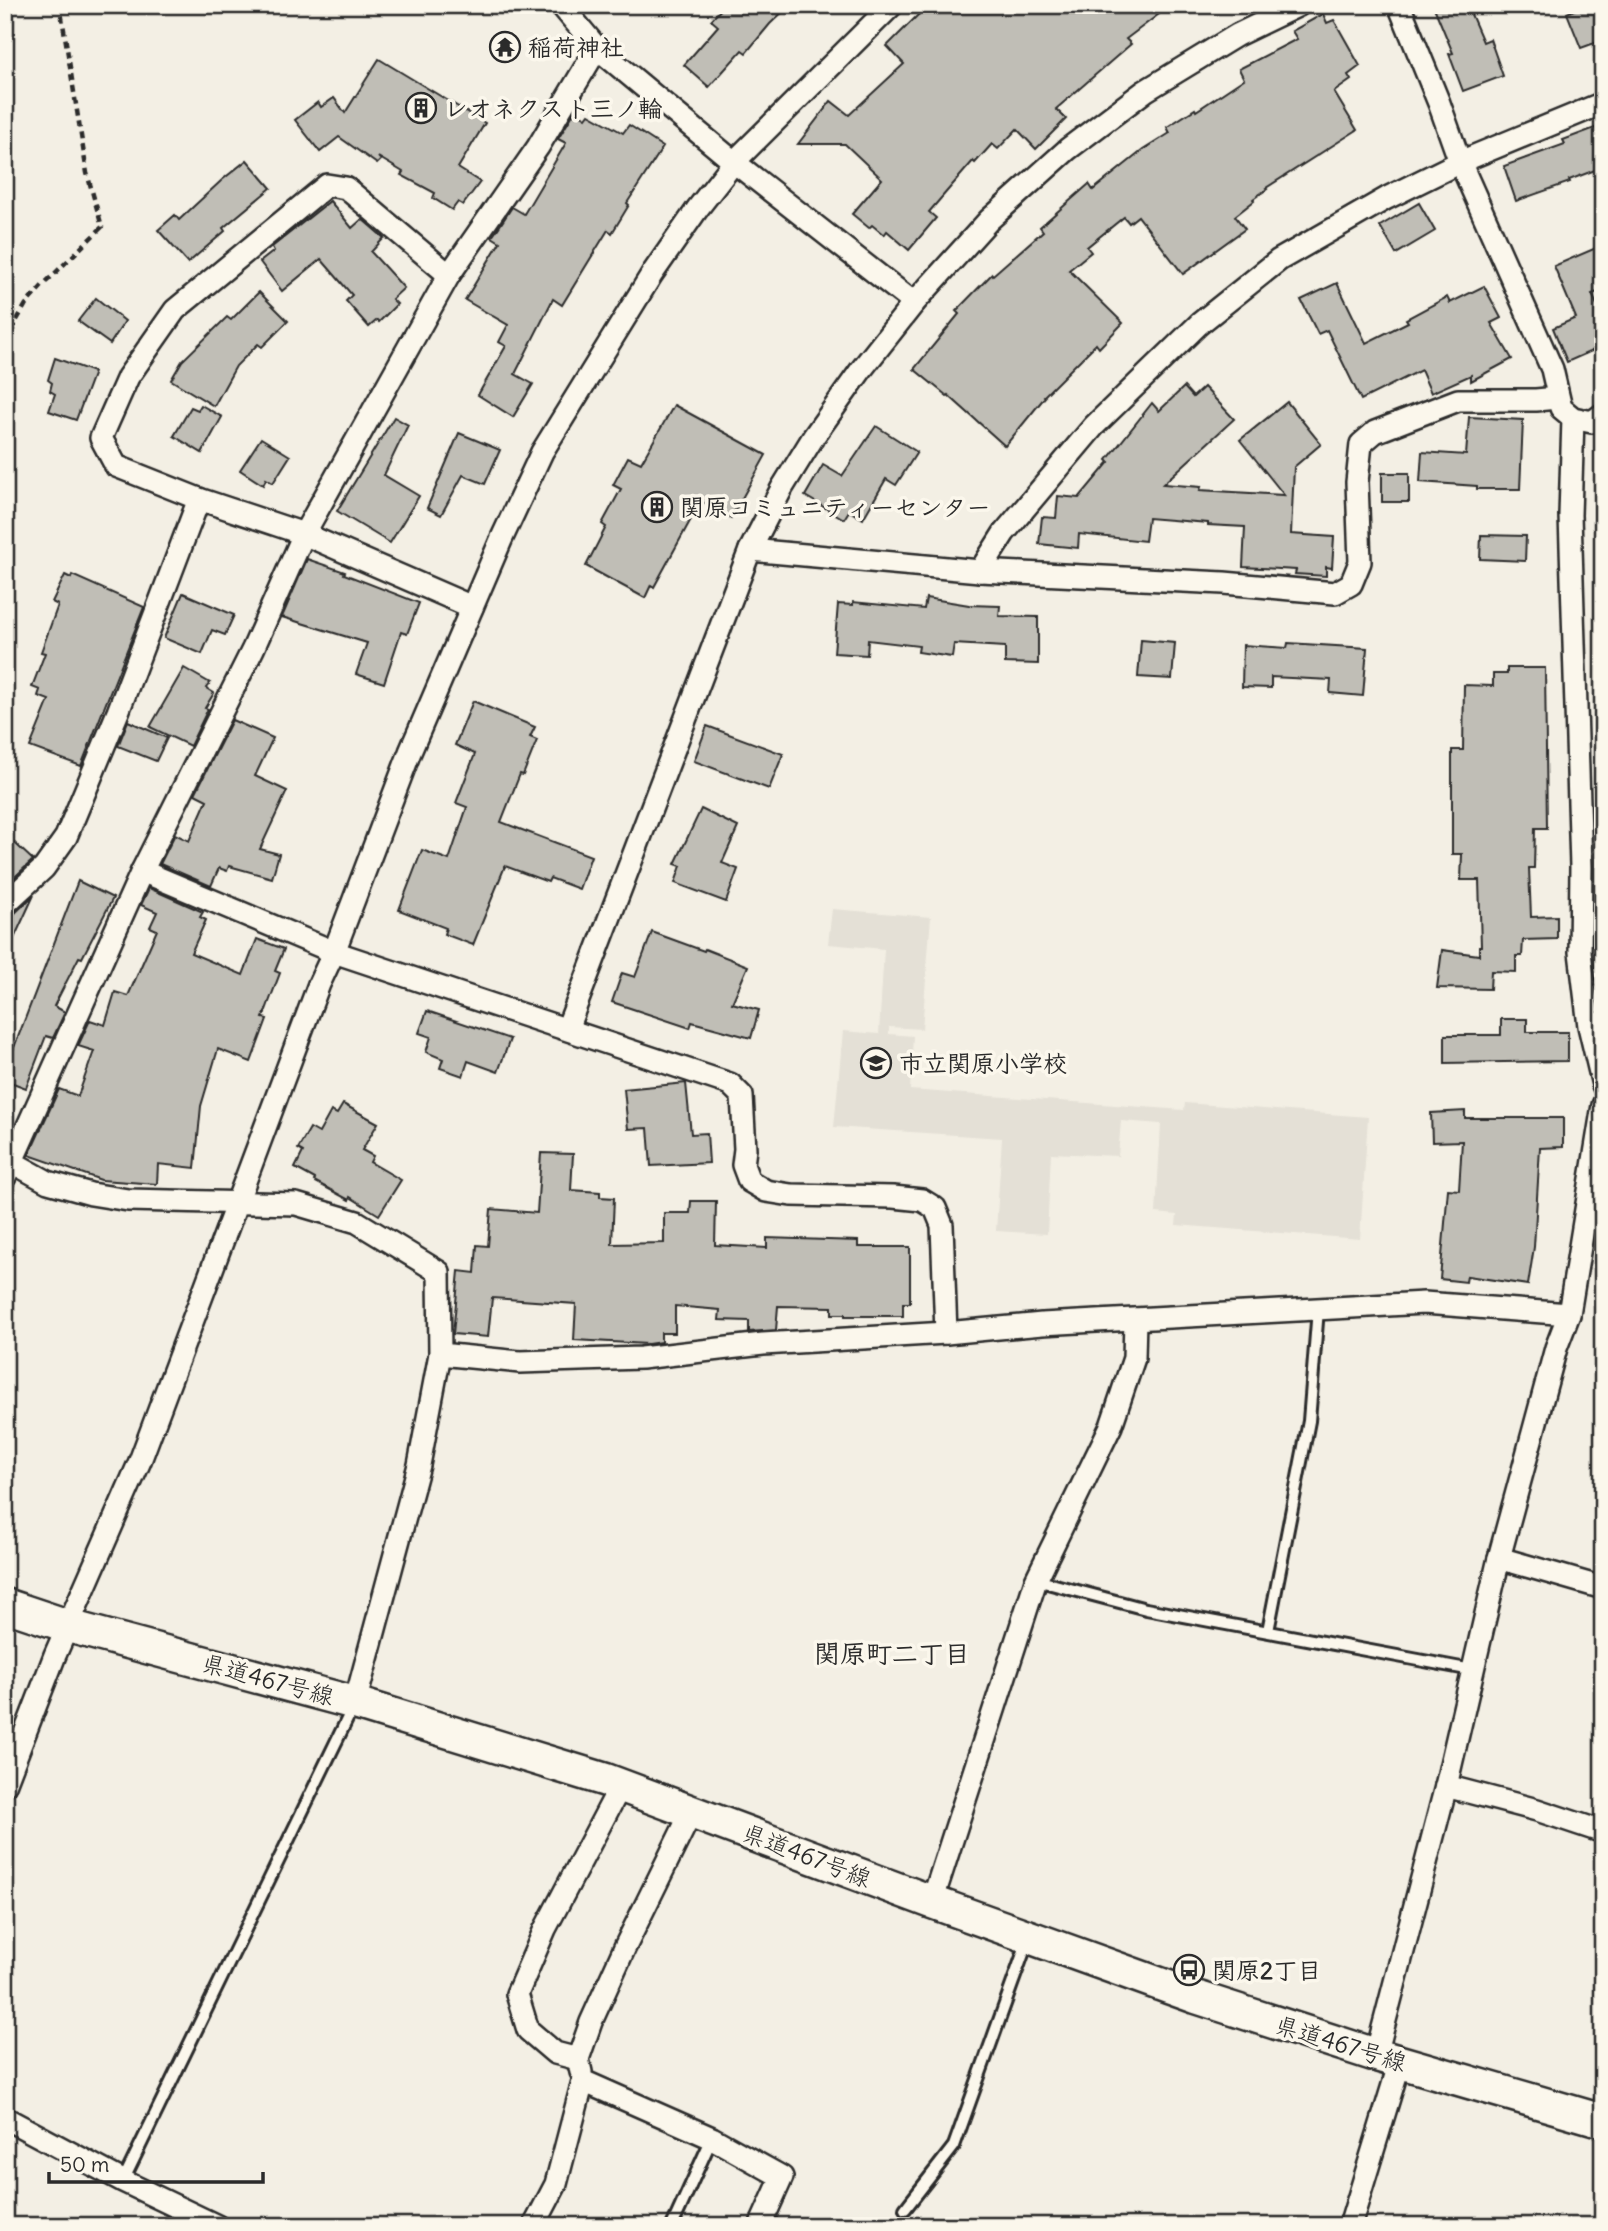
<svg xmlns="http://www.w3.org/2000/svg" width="1608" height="2231" font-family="Delius,'Klee One',sans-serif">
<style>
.built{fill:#e4e0d6}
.building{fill:#c0beb6;stroke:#2b2b2b;stroke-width:2}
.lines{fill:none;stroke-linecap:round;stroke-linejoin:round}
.lane-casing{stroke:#2b2b2b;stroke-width:16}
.street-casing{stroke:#2b2b2b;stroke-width:26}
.secondary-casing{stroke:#2b2b2b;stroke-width:37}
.path{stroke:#2b2b2b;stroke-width:4.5;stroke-dasharray:7 5;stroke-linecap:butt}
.lane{stroke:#fbf7ec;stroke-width:10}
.street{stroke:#fbf7ec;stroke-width:21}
.secondary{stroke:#fbf7ec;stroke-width:32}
.labels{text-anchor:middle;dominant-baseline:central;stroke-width:7;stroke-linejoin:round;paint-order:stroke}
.poi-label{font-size:24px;font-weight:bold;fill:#2b2b2b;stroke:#fbf7ec;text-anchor:start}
.street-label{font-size:24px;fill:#2b2b2b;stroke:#fbf7ec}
.neighbourhood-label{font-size:26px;font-weight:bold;fill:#2b2b2b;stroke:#fbf7ec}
</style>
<rect width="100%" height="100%" fill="#f3efe4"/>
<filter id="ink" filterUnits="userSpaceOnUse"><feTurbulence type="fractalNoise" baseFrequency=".0143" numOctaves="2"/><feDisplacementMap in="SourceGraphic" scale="14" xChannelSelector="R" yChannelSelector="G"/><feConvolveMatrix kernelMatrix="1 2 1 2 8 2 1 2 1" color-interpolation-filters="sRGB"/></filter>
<g filter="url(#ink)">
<path class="built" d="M832,909L931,917L922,1029L889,1027V1034L913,1036L910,1090L1184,1110L1185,1103L1368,1117L1360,1239L1176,1225L1177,1215L1156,1213L1161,1124L1121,1121L1118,1156L1051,1153L1047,1234L996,1231L1002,1138L834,1127L843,1031L879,1034L884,949L828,944Z"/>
<g class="building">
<path d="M725,5H790L770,24L746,53L742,50L709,87L684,65L718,26L711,20Z"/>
<path d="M928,5H1171L1126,39L1131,44L1056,109L1066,119L1036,149L1017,129L998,149L992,144L975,163L973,161L929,212L936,218L909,250L887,231L884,235L872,225L869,228L852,214L882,179L845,144H798L831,101L849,115L904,64L887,46Z"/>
<path d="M1433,5H1467L1483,42L1490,39L1503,76L1463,91L1449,54L1453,53Z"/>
<path d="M1585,5H1598L1603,17V40L1581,48L1567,13Z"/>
<path d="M1323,14L1327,23L1334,20L1360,66L1348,75L1351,80L1334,92L1357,130L1266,188L1267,189L1253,199L1254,201L1235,216L1245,229L1183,274L1138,216L1129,223L1124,217L1087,247L1091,252L1069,270L1123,323L1099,348L1096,344L1044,396L1045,397L1005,446L948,395L947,396L914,369L959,314L956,311L992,274L993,275L1043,231L1040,227L1089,184L1093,190L1143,150L1170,133L1167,127L1195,109L1196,111L1244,79L1239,69L1297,39L1292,31Z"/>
<path d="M379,59L485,123L458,168L480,182L463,205L458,202L452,210L433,198L435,193L401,175L403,172L378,157L381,160L377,164L339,137L320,152L295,120L318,102L321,107L334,98L345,113Z"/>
<path d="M575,111L586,118L589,114L623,133L629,125L663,147L627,203L629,205L612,233L608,230L562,305L553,299L515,374L533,384L513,417L478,395L506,346L499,342L508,325L465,300L500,242L492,237L499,227L512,207L524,214L566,143L558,139Z"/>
<path d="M1603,125V167L1569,180L1570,182L1516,201L1504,166L1565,144L1563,140Z"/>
<path d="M247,160L271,188L223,228L225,231L188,263L158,230L175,215L179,220L222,180Z"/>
<path d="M330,201L352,228L362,219L384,238L371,252L404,288L392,299L397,304L379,322L377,320L369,327L346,301L352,295L321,259L282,291L260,262L274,251L272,247Z"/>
<path d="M1419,203L1435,231L1396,254L1380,226Z"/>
<path d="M1603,245V290L1592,294L1603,318V346L1567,362L1553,328L1576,318L1554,266Z"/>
<path d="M1337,283L1366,343L1408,322L1406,319L1447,297L1450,303L1484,286L1501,318L1491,323L1512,359L1471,381V375L1431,393L1421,370L1361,400L1327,330L1318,334L1301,300Z"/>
<path d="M259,292L288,321L262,347L258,344L236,366L214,406L171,380L182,361L227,317L231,320Z"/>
<path d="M96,298L125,321L110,344L78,321Z"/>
<path d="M55,358L94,372L76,420L49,411L55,394L50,391L52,383L48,380Z"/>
<path d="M1184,387L1193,397L1204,387L1234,419L1163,484L1201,487L1200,490L1284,495L1240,440L1287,402L1321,444L1294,467L1291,534L1334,537L1332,568L1326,567V576L1295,574L1296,570L1243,567L1245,527L1208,525V523L1148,518L1145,541L1079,534L1078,548L1039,544L1042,517L1056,518L1058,496L1079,498L1109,462L1107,460L1152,403L1159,411Z"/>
<path d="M201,405L222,417L202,453L174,436L191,407L198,410Z"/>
<path d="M674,405L766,455L731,518L701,501L654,587L651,585L645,598L586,566L606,527L602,524L621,489L613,485L628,457L641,463Z"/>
<path d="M394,417L408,425L384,475L419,496L390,543L337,511Z"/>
<path d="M1469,417L1523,420L1520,489H1477V486L1420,482L1422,452L1466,455Z"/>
<path d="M876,426L917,452L896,485L886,479L863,519L849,511L844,519L805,496L823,465L842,476Z"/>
<path d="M459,433L500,450L485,484L463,475L441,515L427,508Z"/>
<path d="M261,438L290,456L273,483L266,479L263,485L240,470Z"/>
<rect x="1382" y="473" width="27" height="29"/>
<path d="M1481,535L1526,536L1525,561L1480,559Z"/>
<path d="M307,559L345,572L344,574L419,603L407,634L401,632L384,683L356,674L367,643L282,617Z"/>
<path d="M65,575L71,578L72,575L144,607L81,766L30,747L49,700L38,696L40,690L32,687L45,653L41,652L58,605L52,602Z"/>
<path d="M183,593L234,615L225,635L212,630L202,654L164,638Z"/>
<path d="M926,598L969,605L1000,606L999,616L1038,617V664L1005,663V647L954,644L952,657L918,652L919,646L868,640L867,655L834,653L838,604L853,605V602L924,609Z"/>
<path d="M1141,640L1175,643L1172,679L1138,677Z"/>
<path d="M1288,643L1367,648L1363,696L1330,693L1331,680L1271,677V688L1242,687L1243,645L1287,648Z"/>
<path d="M184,668L210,683L206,688L214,693L205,708L208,709L190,746L150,727Z"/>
<path d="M1507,668H1545L1547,828H1535L1534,868H1529L1531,917L1557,916V939L1523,940L1522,956H1516V972L1491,971L1490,989L1437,988L1442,950L1479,955V946H1481L1479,880H1461L1462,854H1452V750H1463L1464,685L1493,686V674H1507Z"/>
<path d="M473,701L535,727L530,737L537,740L523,775L520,774L501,822L591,856L579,889L550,878L548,882L505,866L473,945L444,934L446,928L399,910L422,850L449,860L467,807L456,803L475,754L455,745Z"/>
<path d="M232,720L273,738L255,776L287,791L260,849L279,854L272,878L229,866L227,871L219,868L211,886L160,864L175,834L189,841L207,800L195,794Z"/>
<path d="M128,721L167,738L156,761L118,746Z"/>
<path d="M707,726L783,754L769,789L694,761Z"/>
<path d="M701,809L738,827L722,863L738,869L726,902L675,883L681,866L675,864Z"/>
<path d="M5,834L33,860L5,886Z"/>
<path d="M78,881L113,898L82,958L79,957L54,1006L65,1012L53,1038L46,1036L26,1088L5,1080V1071Z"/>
<path d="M149,888L203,912L200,917L206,920L191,953L243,975L257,939L284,949L275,971L280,973L263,1018L267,1019L251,1062L218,1049L201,1106L195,1168L158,1164L157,1184L101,1180L29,1155L59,1089L78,1096L94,1051L78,1046L90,1020L105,1025L115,992L128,996L157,930L150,927L157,912L141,905Z"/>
<path d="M34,895L5,958V917L14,914Z"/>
<path d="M652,932L704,951L705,949L748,966L732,1003L759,1010L751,1038L692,1022L690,1028L612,1002L622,973L635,977Z"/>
<path d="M427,1011L510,1039L498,1072L468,1061L463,1076L440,1068L443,1059L426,1052L431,1037L419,1033Z"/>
<path d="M1501,1019H1527V1032H1568V1061L1445,1063V1035H1501Z"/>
<path d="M686,1083L691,1134L707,1133L709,1163L651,1166L648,1128L628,1129L624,1089Z"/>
<path d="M343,1104L378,1123L362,1150L373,1156L370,1162L401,1180L379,1215L350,1197L349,1200L314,1181L315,1179L295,1168L303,1152L298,1149L310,1128L319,1133L331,1111L337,1114Z"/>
<path d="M1465,1111V1118H1563V1147L1540,1148L1534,1247L1528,1285L1467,1276L1466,1282L1440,1279L1448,1189L1459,1190L1462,1141L1432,1142L1431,1113Z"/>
<path d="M541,1153L573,1154L571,1190L600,1192V1197L614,1198L612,1244L664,1243V1213H690L691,1201H716L715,1245L767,1248V1238L858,1241V1247H910V1303H903V1316H845V1314H832V1307L778,1306L776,1330L749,1332V1321L719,1320L720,1310L675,1306V1333H661V1342L648,1344L574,1340L576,1304L492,1298L488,1337L453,1334L459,1271L475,1273L477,1245L488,1246L491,1209L537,1213Z"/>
</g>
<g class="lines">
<g class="lane-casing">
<g id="lane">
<path d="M1036,1580L1146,1609L1472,1670"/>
<path d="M1268,1631L1309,1421L1318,1309"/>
<path d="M1597,2115L1603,2094"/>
<path d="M123,2181L354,1705"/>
<path d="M905,2209L954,2146L1028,1940"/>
<path d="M672,2226L712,2138"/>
</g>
</g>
<g class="street-casing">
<g id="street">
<path d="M561,5L597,48L734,162L914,303"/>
<path d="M1399,5L1439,103L1460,162L1552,369L1561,408L1573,418L1592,422L1603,414"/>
<path d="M449,275L346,188L327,185L175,310L128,377L101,438L116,466L199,499L304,534L472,607"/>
<path d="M1573,418L1570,515L1581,867L1580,952L1589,1026L1603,1085"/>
<path d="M750,550L980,571L1224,583L1335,593L1351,584L1360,562L1357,482L1361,444L1375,432L1458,400H1536L1557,398"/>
<path d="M980,571L1004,533L1094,426L1199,324L1279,260L1387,198L1460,162L1603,103"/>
<path d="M142,871L334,952L730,1084L742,1096L745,1149L743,1165L749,1181L766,1191L791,1195L893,1197L922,1200L935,1208L942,1225L946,1333"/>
<path d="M5,904L44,868L66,837L118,712L199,499"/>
<path d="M567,1029L750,550L782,488L814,436L861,370L914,303L989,220L1068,149L1145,91L1237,35L1299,5"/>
<path d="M12,1162L48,1182L91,1194L128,1200L296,1204L357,1222L439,1272L440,1354L419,1465L355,1703"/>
<path d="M5,1177L142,871L253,649L304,534L449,275L538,147L597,48"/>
<path d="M440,1354L520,1362L641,1358L763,1344L946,1333L1042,1324L1424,1303L1569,1314"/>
<path d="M1499,1558L1603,1588"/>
<path d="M5,1785L55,1655L140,1461L319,984L334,952L410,752L501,540L542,452L652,274L698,208L734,162L892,5"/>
<path d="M1446,1786L1537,1810L1603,1832"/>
<path d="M932,1902L1036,1580L1111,1426L1134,1358L1135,1319"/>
<path d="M1376,2055L1446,1786L1499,1558L1556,1348L1569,1314L1603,1105"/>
<path d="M578,2059L555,2053L528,2030L517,1994L545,1929L621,1785"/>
<path d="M581,2072L578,2059L591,2022L625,1947L692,1811"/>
<path d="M5,2118L123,2181L217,2226"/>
<path d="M534,2226L556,2184L583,2081L712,2138L782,2177L760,2226"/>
<path d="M1350,2226L1400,2062"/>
</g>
</g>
<g class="secondary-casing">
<path id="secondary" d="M5,1605L68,1626L355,1703L606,1780L932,1902L1196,1997L1376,2055L1603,2121"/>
</g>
<path class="path" d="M5,341L26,304L44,284L102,227L87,173L60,5"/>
<use href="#lane" class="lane"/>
<use href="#street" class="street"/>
<use href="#secondary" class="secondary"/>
</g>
</g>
<defs>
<g id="temple-ring" transform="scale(1.575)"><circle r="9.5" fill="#fbf7ec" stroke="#2b2b2b" stroke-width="1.5"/><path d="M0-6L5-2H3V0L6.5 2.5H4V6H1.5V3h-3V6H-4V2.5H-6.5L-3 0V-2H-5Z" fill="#2b2b2b"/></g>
<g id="building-ring" transform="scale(1.575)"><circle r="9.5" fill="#fbf7ec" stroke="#2b2b2b" stroke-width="1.5"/><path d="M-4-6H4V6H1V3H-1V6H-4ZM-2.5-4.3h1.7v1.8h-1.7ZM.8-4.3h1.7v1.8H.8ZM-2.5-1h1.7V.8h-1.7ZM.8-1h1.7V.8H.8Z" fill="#2b2b2b"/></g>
<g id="school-ring" transform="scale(1.575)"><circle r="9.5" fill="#fbf7ec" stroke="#2b2b2b" stroke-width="1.5"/><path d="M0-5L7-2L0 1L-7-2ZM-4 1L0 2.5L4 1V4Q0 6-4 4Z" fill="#2b2b2b"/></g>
<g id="bus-ring" transform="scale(1.575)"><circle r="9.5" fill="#fbf7ec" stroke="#2b2b2b" stroke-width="1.5"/><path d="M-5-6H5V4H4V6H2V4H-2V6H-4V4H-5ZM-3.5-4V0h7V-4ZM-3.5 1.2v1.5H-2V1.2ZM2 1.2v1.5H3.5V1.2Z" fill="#2b2b2b"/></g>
</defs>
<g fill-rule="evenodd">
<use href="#temple-ring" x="505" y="47"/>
<use href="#building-ring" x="421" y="108"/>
<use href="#building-ring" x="657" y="507"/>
<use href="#school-ring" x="876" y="1063"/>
<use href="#bus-ring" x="1189" y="1970"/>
</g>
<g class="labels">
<g class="poi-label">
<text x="528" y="47">稲荷神社</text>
<text x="444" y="108">レオネクスト三ノ輪</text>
<text x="680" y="507">関原コミュニティーセンター</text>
<text x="899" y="1063">市立関原小学校</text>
<text x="1212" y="1970">関原2丁目</text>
</g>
<g class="street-label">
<text transform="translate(268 1679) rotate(15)">県道467号線</text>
<text transform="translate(807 1855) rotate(21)">県道467号線</text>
<text transform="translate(1341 2043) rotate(17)">県道467号線</text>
</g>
<g class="neighbourhood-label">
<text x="892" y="1653">関原町二丁目</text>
</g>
</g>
<rect width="1608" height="2231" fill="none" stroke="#fbf7ec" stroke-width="28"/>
<rect x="14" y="14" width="1580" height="2203" fill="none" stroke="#2b2b2b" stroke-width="2.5" filter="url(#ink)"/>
<path d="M49 2172v10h214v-10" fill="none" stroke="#2b2b2b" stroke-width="3.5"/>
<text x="60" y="2172" font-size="21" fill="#2b2b2b" stroke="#fbf7ec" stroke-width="5" paint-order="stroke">50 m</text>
</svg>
